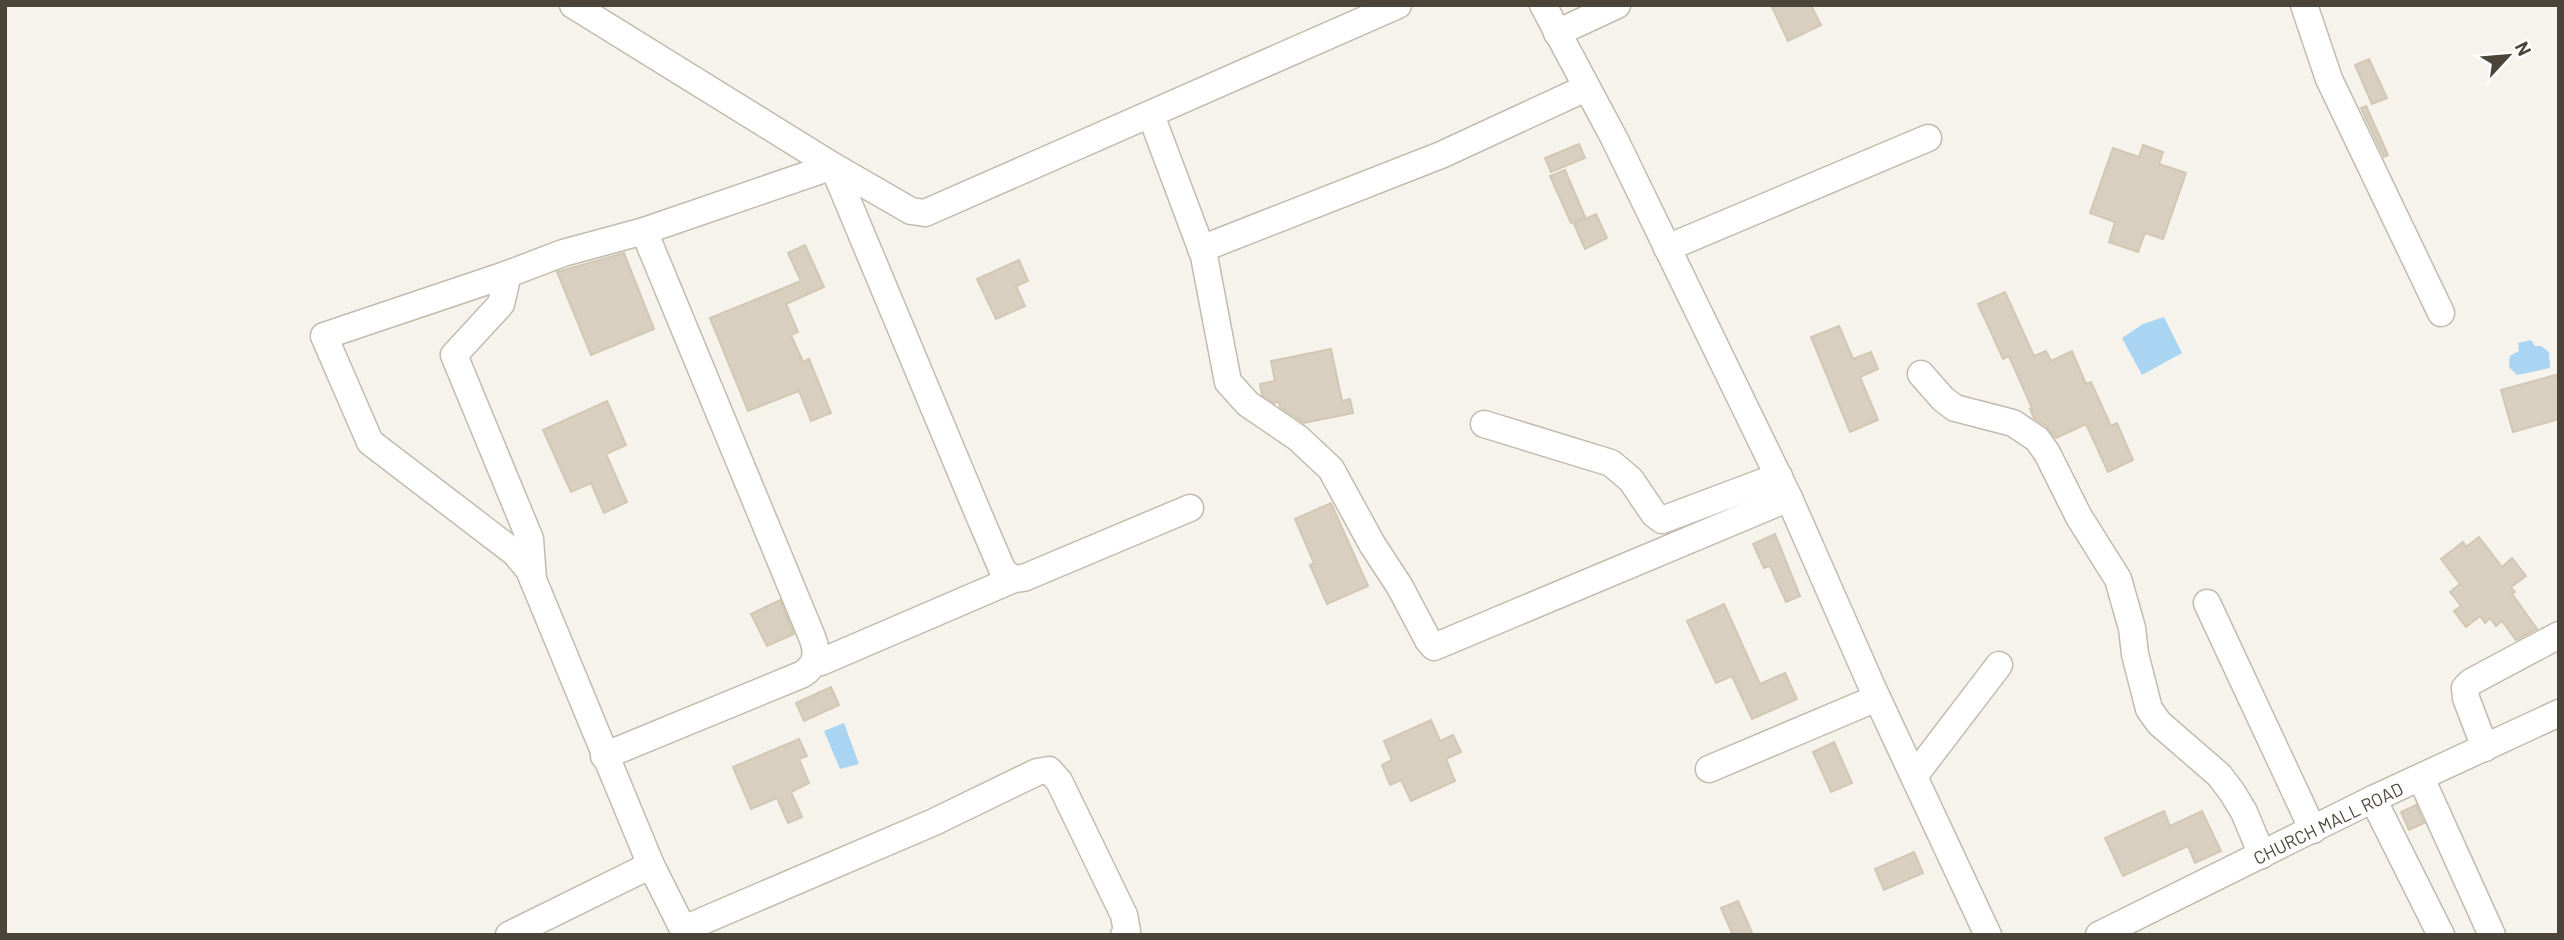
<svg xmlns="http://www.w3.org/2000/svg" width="2564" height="940" font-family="Barlow,sans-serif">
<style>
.water{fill:#a9d4f2}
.building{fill:#d8cfc1;stroke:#d3c7b4;stroke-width:2}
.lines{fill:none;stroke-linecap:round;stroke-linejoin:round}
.minor-casing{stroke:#c2bbae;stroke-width:29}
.minor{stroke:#fff;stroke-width:26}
.labels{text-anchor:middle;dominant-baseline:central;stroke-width:7;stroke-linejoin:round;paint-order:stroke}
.street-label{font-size:18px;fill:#4b4439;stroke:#fff}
</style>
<rect width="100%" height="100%" fill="#f6f3ec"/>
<g class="water">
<path d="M2164,317L2182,353L2142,375L2122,338L2143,324Z"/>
<path d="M2531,340L2535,346H2541L2549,352L2550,368L2517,375L2509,367L2510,356L2519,351L2518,343Z"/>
<path d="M844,723L859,764L840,769L824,731Z"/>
</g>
<g class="building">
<path d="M1771,5H1811L1821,25L1788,41Z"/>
<path d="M2369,59L2387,98L2372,104L2355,65Z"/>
<path d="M2366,106L2388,155L2384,157L2361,108Z"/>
<path d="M1579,144L1585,158L1551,172L1545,158Z"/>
<path d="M2143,145L2163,152L2159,164L2186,173L2163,239L2145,233L2138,252L2109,242L2115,222L2090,213L2113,148L2139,157Z"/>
<path d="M1565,170L1585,217L1571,223L1550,176Z"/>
<path d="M1596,214L1607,238L1585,249L1574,224Z"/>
<path d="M805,245L824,287L786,304L798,332L791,335L803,362L809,359L831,413L811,421L799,391L748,411L710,318L801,281L788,253Z"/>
<path d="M624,253L654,329L591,355L557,272Z"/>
<path d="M1019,260L1028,281L1016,286L1025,306L996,319L977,279Z"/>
<path d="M2005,292L2034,356L2046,351L2051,361L2072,351L2086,384L2091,382L2111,426L2117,423L2133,460L2108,472L2086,424L2056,438L2046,426L2034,418L2030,409L2032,408L2009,356L2003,359L1978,304Z"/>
<path d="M1839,326L1853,359L1871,352L1878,369L1860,377L1878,420L1850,432L1811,337Z"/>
<path d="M1331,349L1342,401L1350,399L1353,413L1304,423L1280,407L1279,402L1274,403L1262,395L1260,384L1275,381L1271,361Z"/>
<path d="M2559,374V419L2513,432L2501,390Z"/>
<path d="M607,401L626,445L606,454L627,502L604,513L591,483L571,492L543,430Z"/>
<path d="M1331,503L1368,586L1327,604L1310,565L1314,563L1295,519Z"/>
<path d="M1775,534L1800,596L1786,602L1770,566L1764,568L1753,544Z"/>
<path d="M2479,537L2502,567L2512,558L2526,576L2511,587L2515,592L2512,594L2537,629L2516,640L2502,621L2496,626L2490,618L2485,623L2480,616L2466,627L2454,611L2461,606L2450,592L2460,584L2441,559L2463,542L2466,547Z"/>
<path d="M780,600L794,634L767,646L751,614Z"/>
<path d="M1724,604L1760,684L1785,673L1797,699L1752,719L1732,676L1716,683L1687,621Z"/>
<path d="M831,687L839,705L804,721L796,703Z"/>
<path d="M1431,720L1440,741L1453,735L1461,752L1446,759L1455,781L1411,801L1401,780L1390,785L1382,765L1392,760L1384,741Z"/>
<path d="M799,739L807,756L799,759L809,783L791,792L802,817L788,823L777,798L751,809L733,767Z"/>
<path d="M1834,742L1852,783L1831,792L1813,752Z"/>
<path d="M2416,805L2424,823L2409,830L2401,812Z"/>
<path d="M2164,811L2170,826L2202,811L2221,851L2195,863L2188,846L2123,876L2105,838Z"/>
<path d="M1914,852L1923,873L1884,890L1875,869Z"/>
<path d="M1738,901L1746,919L1753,935H1733L1721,908Z"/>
</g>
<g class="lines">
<g class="minor-casing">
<g id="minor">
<path d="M573,5L833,166L911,211L925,213L1398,5"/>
<path d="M1543,5L1614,138L1789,498L1873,689L1988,935"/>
<path d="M2304,5L2329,79L2441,313"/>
<path d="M1557,33L1617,5"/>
<path d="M1151,115L1204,256L1228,382L1248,404L1298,438L1331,469L1372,544L1400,587L1428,640L1434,647L1789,498"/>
<path d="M1667,248L1928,138"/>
<path d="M1201,249L1441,155L1586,88"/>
<path d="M508,274L324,336L370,442L515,553L529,570L651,865L686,935"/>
<path d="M1921,374L1943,399L1955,408L2013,423L2037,439L2047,453L2079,517L2118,579L2132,628L2135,654L2149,709L2159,723L2219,775L2232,792L2244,812L2262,855"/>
<path d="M1484,424L1611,463L1631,480L1654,514L1662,520L1779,476"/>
<path d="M533,579L530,539L454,355L501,304L508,274L563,253L644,231L833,166L978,513L1002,569C1009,577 1015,581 1026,577L1190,508"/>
<path d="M2207,603L2313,830"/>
<path d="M821,662L1014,579"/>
<path d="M2485,748L2466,698L2465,688L2471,682L2559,635"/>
<path d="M604,756L803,674C820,662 817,648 810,632L644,231"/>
<path d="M1709,769L1877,698"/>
<path d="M1915,775L1999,665"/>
<path d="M2421,778L2492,935"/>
<path d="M2373,799L2441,935"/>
<path d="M684,929L934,822L1037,772L1049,770L1059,781L1124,915L1127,931L1124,935"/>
<path d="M509,935L651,865"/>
<path d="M2099,935L2373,799L2559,713"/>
</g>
</g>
<use href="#minor" class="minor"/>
</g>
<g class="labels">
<g class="street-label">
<text transform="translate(2328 823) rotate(-26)">CHURCH MALL ROAD</text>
</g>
</g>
<rect width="2564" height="940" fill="none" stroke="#4b4439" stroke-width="14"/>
<g transform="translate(2508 56) rotate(64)" stroke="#ffffff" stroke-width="5" paint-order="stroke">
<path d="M0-5L12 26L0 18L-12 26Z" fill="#4b4439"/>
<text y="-10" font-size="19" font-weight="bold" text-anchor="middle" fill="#4b4439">N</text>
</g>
</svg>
